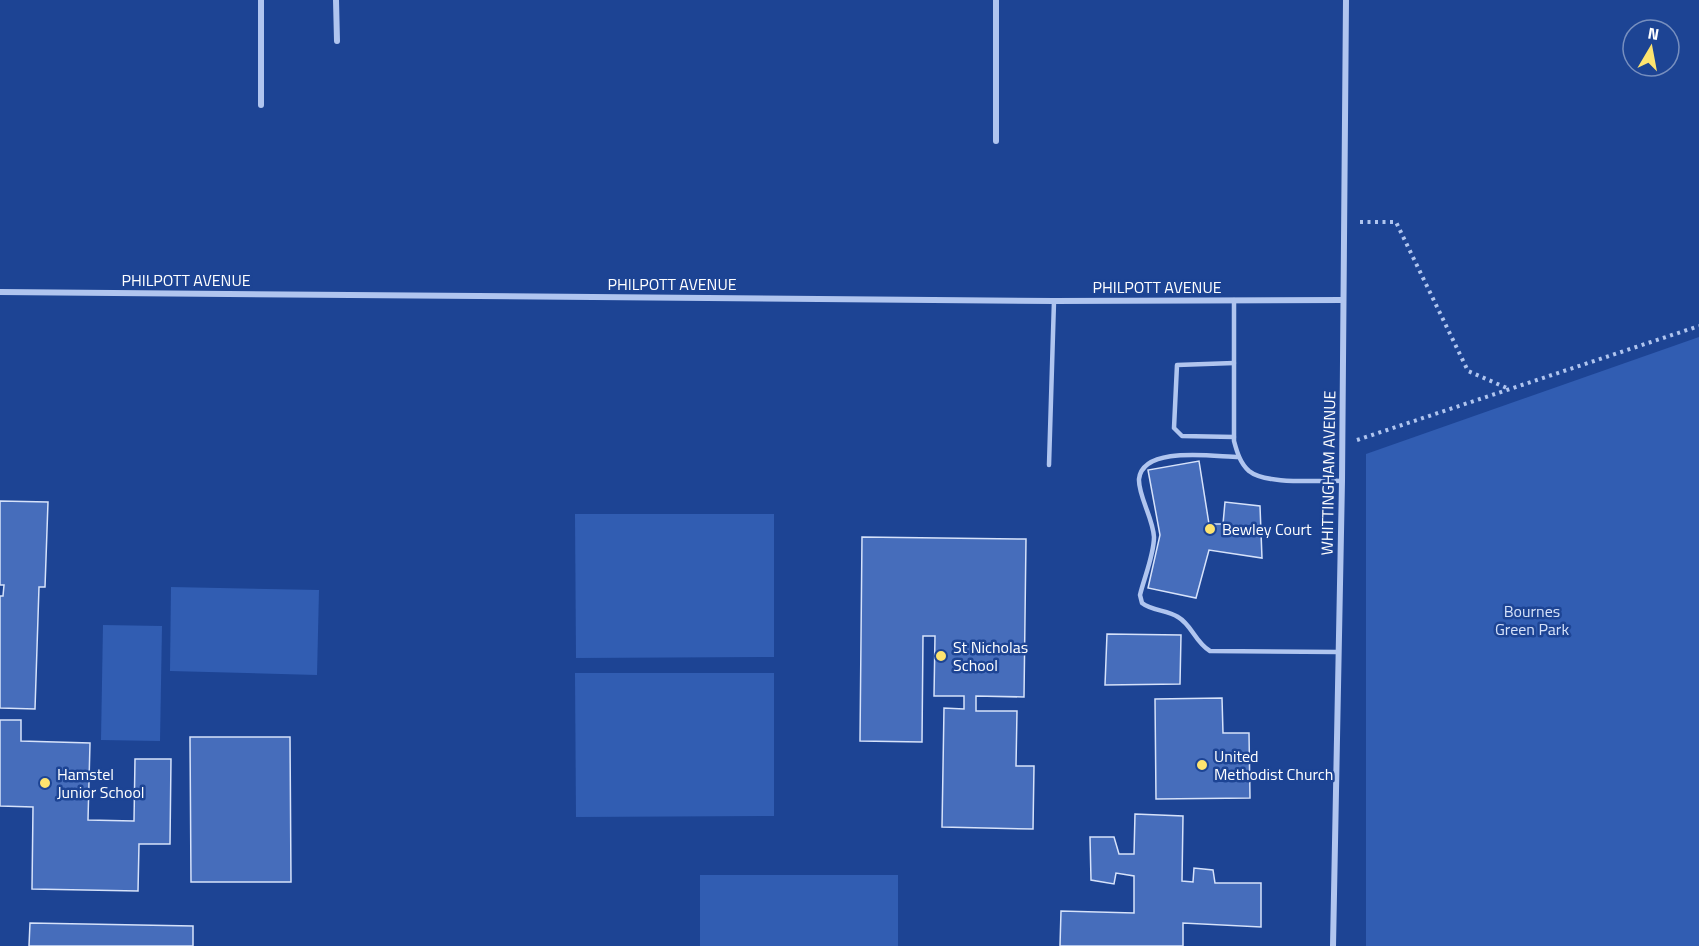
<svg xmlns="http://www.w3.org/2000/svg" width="1699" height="946" font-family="'Titillium Web',sans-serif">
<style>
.green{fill:#315db2}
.building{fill:#466dbb;stroke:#d6e2fa;stroke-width:1.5}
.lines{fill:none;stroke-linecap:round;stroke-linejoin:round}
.path{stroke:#b0c5ef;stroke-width:4;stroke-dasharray:3 4.5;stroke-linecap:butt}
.service{stroke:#b0c5ef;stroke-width:4.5}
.minor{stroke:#b0c5ef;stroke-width:6}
.poi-dot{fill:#fee46f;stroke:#1d4494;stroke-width:2}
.labels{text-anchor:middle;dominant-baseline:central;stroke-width:5;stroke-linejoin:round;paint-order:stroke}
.street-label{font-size:16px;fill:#fff;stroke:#1d4494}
.poi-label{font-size:16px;fill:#fff;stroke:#1d4494;text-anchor:start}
.park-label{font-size:16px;fill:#d6e2fa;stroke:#1d4494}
</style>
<rect width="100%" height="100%" fill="#1d4494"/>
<g class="green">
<path d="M1699,337V946H1366V454Z"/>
<path d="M575,514H774V657L576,658Z"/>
<path d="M171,587L319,590L317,675L170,671Z"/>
<path d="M103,625L162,626L160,741L101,740Z"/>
<path d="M575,673H774V816L576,817Z"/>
<rect x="700" y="875" width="198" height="71"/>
</g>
<g class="building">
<path d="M1199,461L1209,524H1223L1225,502L1260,506L1262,558L1209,550L1196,598L1148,588L1160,535L1148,470Z"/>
<path d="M0,501L48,502L45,587H39L35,709L0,708V596H3L4,585H0Z"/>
<path d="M862,537L1026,539L1024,697L976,696V711H1017L1016,766H1034L1033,829L942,827L944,708L964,709V696H934L935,636H923L922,742L860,741Z"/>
<path d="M1107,634L1181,635L1180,684L1105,685Z"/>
<path d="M1222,698L1223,733H1249L1250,798L1156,799L1155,699Z"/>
<path d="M0,720H21V741L90,743L88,820L134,821L135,759H171L170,844H139L138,891L32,889L33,807L0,806Z"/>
<path d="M190,737H290L291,882H191Z"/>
<path d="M1135,814L1183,816L1182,881L1193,882L1194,868L1213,870L1215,883H1261V927L1183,923V946H1060L1061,911L1134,913V876L1116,873L1114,884L1091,880L1090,837H1114L1119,854H1134Z"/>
<path d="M30,923L193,926V946H29Z"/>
</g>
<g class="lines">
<g class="path">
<path d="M1360,222H1396L1468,371L1509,389"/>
<path d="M1357,440L1699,326"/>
</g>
<g class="service">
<path d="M1234,300V441C1237,452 1240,463 1249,471C1266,485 1319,480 1342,481"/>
<path d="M1234,363L1177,365L1174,428L1182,436L1234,437"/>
<path d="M1239,457C1215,457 1143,445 1139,479C1138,495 1153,518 1154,537C1154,555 1144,578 1140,595L1142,603C1152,611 1167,610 1178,617C1192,625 1195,642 1210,651L1338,652"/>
<path d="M1049,465L1054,301"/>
</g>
<g class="minor">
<path d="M336,0L337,41"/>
<path d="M261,105V0"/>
<path d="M996,141V0"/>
<path d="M0,292L1054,301L1343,300"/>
<path d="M1333,946L1342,481L1346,0"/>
</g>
</g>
<g class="poi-dot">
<circle cx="1210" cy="529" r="6"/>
<circle cx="941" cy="656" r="6"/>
<circle cx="1202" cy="765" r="6"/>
<circle cx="45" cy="783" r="6"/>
</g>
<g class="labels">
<g class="street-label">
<text x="186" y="280">PHILPOTT AVENUE</text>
<text x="672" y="284">PHILPOTT AVENUE</text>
<text x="1157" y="287">PHILPOTT AVENUE</text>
<text transform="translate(1328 473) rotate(-89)">WHITTINGHAM AVENUE</text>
</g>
<g class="poi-label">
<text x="1222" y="529">Bewley Court</text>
<text x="953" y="647">St Nicholas<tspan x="953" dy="18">School</tspan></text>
<text x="1214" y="756">United<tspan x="1214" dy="18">Methodist Church</tspan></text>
<text x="57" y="774">Hamstel<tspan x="57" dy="18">Junior School</tspan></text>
</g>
<g class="park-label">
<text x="1532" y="611">Bournes<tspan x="1532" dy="18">Green Park</tspan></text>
</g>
</g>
<g transform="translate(1651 48) rotate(10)"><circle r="28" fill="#1d4494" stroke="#778fbf" stroke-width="1.5"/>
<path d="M0-4.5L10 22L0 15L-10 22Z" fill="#fee46f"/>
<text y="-9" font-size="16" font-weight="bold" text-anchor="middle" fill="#ffffff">N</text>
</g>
</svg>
